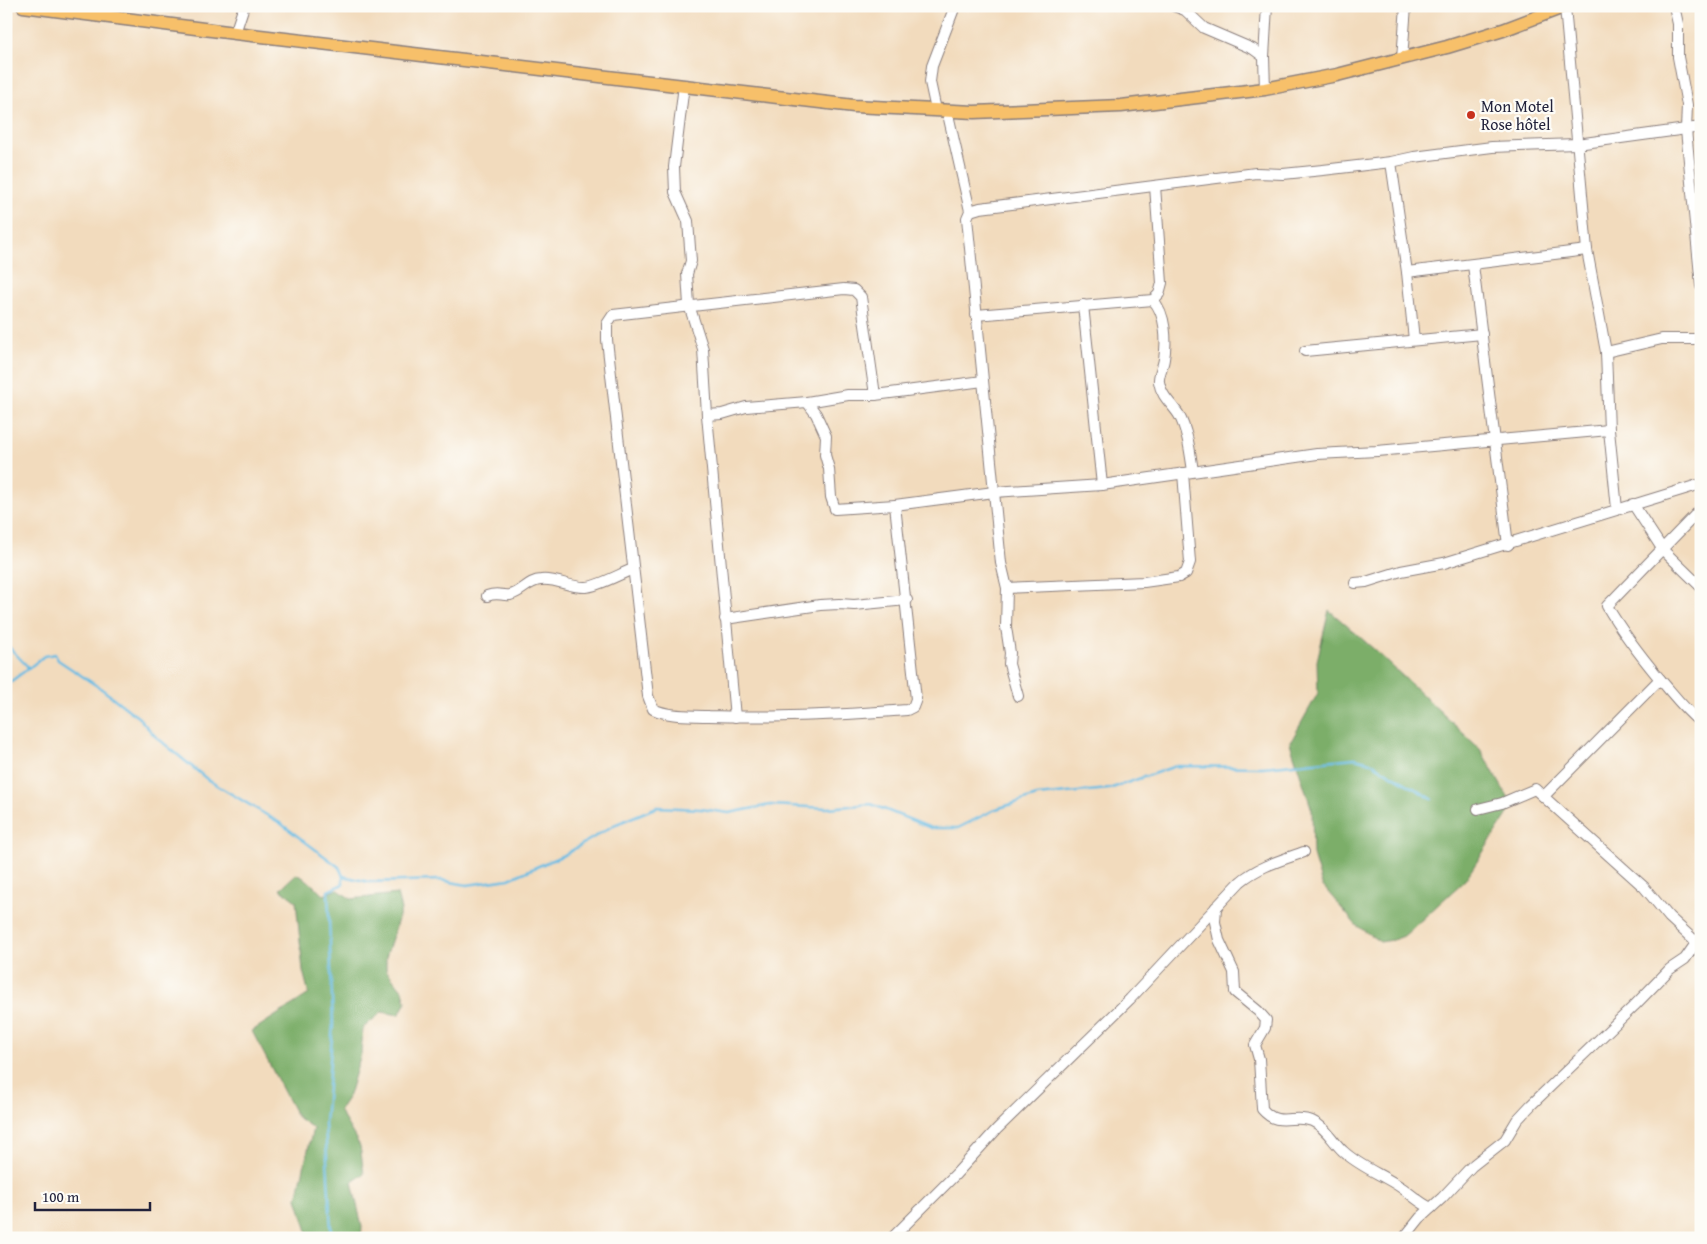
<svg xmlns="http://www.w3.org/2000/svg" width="1707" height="1244" font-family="'Gentium Book Plus',serif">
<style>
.forest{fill:#7cae69;stroke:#4f6852}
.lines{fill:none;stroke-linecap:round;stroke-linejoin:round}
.stream{stroke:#68bce4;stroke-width:2.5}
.minor-casing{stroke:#8a7e7c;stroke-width:12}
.major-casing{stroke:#8a7e7c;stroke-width:15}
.minor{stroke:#fff;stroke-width:10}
.major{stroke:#f7c06b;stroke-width:12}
.poi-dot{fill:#c8321e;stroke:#fdfcf7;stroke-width:2}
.labels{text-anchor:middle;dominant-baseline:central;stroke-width:4.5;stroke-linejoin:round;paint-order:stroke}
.poi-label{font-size:16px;fill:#22223b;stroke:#fdfcf7;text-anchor:start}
</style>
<rect width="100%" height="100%" fill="#fdfcf7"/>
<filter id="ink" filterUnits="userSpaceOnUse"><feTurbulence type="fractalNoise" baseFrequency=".02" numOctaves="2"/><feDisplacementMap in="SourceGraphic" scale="10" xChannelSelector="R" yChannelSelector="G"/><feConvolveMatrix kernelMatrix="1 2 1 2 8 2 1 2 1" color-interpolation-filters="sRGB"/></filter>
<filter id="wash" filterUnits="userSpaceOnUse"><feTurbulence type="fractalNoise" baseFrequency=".0096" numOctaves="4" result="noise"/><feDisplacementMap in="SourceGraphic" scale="20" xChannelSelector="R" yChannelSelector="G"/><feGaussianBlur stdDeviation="1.12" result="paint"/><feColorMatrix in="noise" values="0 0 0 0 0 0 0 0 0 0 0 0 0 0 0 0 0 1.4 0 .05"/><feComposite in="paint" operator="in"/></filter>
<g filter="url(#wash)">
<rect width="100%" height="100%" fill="#f2dbbd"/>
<g class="forest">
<path d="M1329,610L1376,651L1480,749L1513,806L1465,880L1404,936L1393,940L1380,942L1356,925L1322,885L1313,855L1312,810L1290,743L1318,693L1317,661Z"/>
<path d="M296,874L306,879L324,895L337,889L351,899L397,894L401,910L386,957V970L403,991L406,1002L399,1015L382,1012L363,1028L361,1054L349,1095L339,1110L360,1146L364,1174L352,1182L362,1227L361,1238H309L297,1198L313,1128L297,1117L252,1031L309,994L303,971L296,901L280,889Z"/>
</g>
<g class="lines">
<g class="stream">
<path d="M6,644L29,668L6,685"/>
<path d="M29,668L44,656L55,654L58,660L103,690L139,718L155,736L208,780L280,823L339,867L343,876V884L328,891L333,1024L325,1124L331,1230L329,1238"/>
<path d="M343,876L369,882L440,880L467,885L509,879L566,854L614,825L657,807L701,809L729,813L770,805L828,808L871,804L931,828H958L996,809L1037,796L1109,789L1176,766L1263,767L1355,758L1370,762L1432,799"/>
</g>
</g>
</g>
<g filter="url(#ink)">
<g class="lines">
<g class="minor-casing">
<g id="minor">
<path d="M1174,6L1185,10L1204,28L1253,49L1264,57"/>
<path d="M1674,6L1678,24V57L1687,105L1686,130L1701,286"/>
<path d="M1565,7L1587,250L1606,352L1609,430L1617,509"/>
<path d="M235,33L244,6"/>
<path d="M1402,59L1406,6"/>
<path d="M684,85L674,167L675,192L688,221L691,261L687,274L689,305L703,349L707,415L735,717"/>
<path d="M1265,89L1264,57L1267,6"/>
<path d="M936,110L930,82L932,66L955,6"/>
<path d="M947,110L970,211L967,218L1001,563L1007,588L1006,627L1010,653L1009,664L1018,696"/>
<path d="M1391,162L1407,272L1414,340"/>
<path d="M970,211L980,208L1256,173L1283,174L1323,170L1391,162L1414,157L1492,147L1577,144L1701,127"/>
<path d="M1473,265L1508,545"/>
<path d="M1407,272L1587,250"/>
<path d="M1153,300C1166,314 1167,341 1164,359C1163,367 1158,375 1159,382C1161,396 1172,404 1179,415C1188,432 1190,452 1193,471"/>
<path d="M1083,305L1102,485"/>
<path d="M976,315L1153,300L1159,294L1162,283L1155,186"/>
<path d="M1305,351L1482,334"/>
<path d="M1606,352L1662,339H1701"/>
<path d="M875,395L861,297L854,290L844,289L613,315L607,324V340L648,696L653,709C670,717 690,715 709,716C775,718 842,715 907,710L913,707L916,699L895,505"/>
<path d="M807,402L816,414L826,436L825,455L829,469L831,497L835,509L895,505L994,492L1102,485L1317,454L1377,451L1609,430"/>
<path d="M707,415L722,414L746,407L807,402L848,395H875L983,381"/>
<path d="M1633,504L1663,550L1701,587"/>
<path d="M1701,509L1607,606C1622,632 1640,655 1659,678C1674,695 1683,708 1701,723"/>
<path d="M1355,583L1366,582L1401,571L1444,563L1701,484"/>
<path d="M1007,588L1144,582L1179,577L1186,573L1190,562L1183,473"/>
<path d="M487,596C498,592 501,596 510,595C521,593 529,580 541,580C556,578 571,588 586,587C597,587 622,573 633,569"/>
<path d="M725,619L820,605L839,604L854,605L907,600"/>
<path d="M1544,796L1660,679"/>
<path d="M1478,809L1502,803L1535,789L1644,887L1669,917L1696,942"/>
<path d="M1216,907L1215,922L1219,940L1234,972L1235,992L1258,1011L1266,1020L1265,1028L1255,1045L1259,1059L1262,1109C1279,1129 1293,1113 1312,1121C1326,1127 1333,1142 1343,1151C1360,1167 1383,1175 1402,1188C1412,1195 1420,1203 1431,1208"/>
<path d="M892,1238L956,1174L997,1129L1130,999L1240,882C1259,866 1282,860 1304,852"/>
<path d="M1404,1238L1420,1218L1442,1198L1472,1166L1505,1140L1517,1120L1531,1105L1634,1006L1670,969L1685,959L1701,936"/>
</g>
</g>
<g class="major-casing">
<path id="major" d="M23,6L235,33L854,106L974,112L1121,106L1265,89L1337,75L1447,47L1503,30L1566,6"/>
</g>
<use href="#minor" class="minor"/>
<use href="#major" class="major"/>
</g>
</g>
<circle class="poi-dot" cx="1471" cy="115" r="5"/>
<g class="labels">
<g class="poi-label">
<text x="1481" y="106">Mon Motel<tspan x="1481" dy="18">Rose hôtel</tspan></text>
</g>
</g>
<rect width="1707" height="1244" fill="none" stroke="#fdfcf7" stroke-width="25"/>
<path d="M35 1202v8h115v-8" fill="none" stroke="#22223b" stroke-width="2.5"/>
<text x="42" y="1202" font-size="15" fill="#22223b" stroke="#fdfcf7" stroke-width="4" paint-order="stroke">100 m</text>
</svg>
